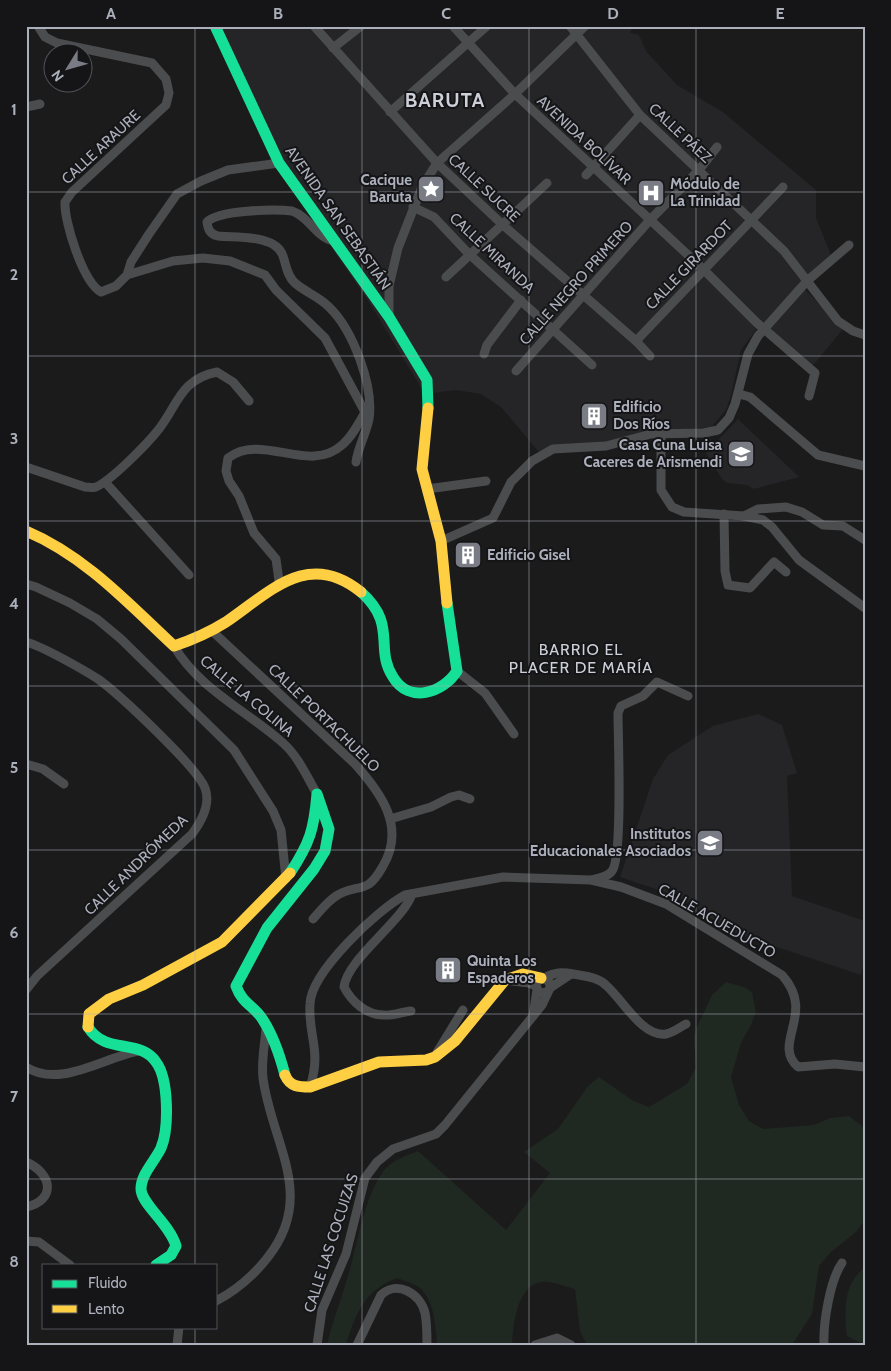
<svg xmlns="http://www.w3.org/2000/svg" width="891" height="1371" font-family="Cabin,sans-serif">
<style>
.built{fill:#252527}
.green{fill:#202822}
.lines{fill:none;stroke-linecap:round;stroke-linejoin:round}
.street{stroke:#4b4c4e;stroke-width:9}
.fast{stroke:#16e098;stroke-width:11}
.slow{stroke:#ffcf43;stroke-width:11}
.grid{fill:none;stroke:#acb0bc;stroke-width:1;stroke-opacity:0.55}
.labels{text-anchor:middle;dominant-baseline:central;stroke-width:4;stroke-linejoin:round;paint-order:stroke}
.street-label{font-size:15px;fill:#acb0bc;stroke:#151517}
.poi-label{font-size:15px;font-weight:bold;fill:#acb0bc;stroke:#151517;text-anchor:start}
.neighbourhood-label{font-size:16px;letter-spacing:1px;fill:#cdd0d8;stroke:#151517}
.district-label{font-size:20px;font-weight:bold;letter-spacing:1px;fill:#cdd0d8;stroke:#151517}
.neatline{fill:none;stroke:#acb0bc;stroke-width:2}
.grid-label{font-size:16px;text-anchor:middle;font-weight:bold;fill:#acb0bc}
</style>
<rect width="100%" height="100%" fill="#1b1b1b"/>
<g class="built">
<path d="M216,26H633L630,33L639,35L646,51L677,85L723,112L816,190V218L831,255L800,284L843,329L811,368L761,323L741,350L731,395L726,410L710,429L675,433L600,448L538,451L501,407L481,394L455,390L425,394L369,302L315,223Z"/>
<path d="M738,419L777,456L799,477L754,489L747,485L727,483L722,479L706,453Z"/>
<path d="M758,714L782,725L797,773L787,776L792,896L865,921V960L861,975L732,932L679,897L620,877L653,779L668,755L713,726Z"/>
</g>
<g class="green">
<path d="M726,982L744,987L752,992L756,1012L752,1023L741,1043L731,1077L739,1105L749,1121L763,1129L814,1125L830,1118L849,1116L862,1126L865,1132V1220L856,1232L831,1252L819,1266L812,1314L792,1345H587L580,1331L575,1289C566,1287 551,1280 541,1282C517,1286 513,1325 512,1345H437C436,1327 434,1300 420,1288C414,1283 404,1281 397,1278C364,1291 356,1313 346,1345H327C332,1322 341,1301 347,1279C358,1245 362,1203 382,1173C390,1161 405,1156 418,1151L506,1230L550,1173L524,1152L558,1129L588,1086L599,1077L632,1100L649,1107L687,1084L696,1068L694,1037L696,1029L712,995Z"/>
<path d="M865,1267V1345L847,1336C844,1311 843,1284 865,1267Z"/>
</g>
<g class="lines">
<g class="street">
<path d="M38,26L45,37L57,43L152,63L166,79L169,93L166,105L72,192L65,202C64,222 83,282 101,292L116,286L127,275L131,262L149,234L177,194L201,181L228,170L279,163"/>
<path d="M314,26L437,163L503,225L636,341L650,356"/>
<path d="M453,26L515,94L703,269L756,322L815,373L809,396"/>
<path d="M570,26L640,115L784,251L838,321L853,331L865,335"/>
<path d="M333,48L361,26"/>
<path d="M26,107L40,104"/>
<path d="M390,112L487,26"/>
<path d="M586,175L640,115"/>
<path d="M413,207L434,217L469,254L592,365"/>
<path d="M334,241C316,238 310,217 292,211C276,209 218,210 207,222C208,230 210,234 218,236C236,238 276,234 283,256C286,265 287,276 295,283C305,292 320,297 329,307C353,330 374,386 369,419C366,434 358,447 356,462"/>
<path d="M127,275L173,261L203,258L230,261L265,275L276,290L325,338L365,412"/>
<path d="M446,277L547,183"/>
<path d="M389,317V286L398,248L422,187L437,163L515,94L585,26"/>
<path d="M636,341L783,187"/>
<path d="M484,354L487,345L521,300"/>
<path d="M516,371L649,221L699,170L717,147"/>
<path d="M739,394L750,397L818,455L865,466"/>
<path d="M661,433V490L672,507L684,512L744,516L763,520L772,527L799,560L865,608"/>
<path d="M26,467L85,487C89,487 93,488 96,487C112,480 148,443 159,429C178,404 181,379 217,372L233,382L249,401"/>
<path d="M105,482L189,575"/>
<path d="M427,489L486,481"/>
<path d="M724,514L725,571L728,585L750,588L774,562L786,572"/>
<path d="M744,516L758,509L786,507L802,512L823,525L843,526L865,540"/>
<path d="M441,541L493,518L511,482L532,461L553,449L606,446L651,434L704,433L718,430L729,418L735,404L748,354L758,336L807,281L849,245"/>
<path d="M279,581L276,559L254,533L239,496L229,481L226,471L228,458C262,432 309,475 342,445C353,436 361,419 368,407"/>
<path d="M26,584L36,587L70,603L97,619L121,639L234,750L273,811L281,830L286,879"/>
<path d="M211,630L355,764C381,793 406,827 383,866C379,873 376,879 369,884C361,889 353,888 344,892C332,896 321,910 313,919"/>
<path d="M26,642C42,646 84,670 98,679C119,694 197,767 205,788C211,804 201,822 192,834L37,976L26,990"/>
<path d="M174,646C198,688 247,711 283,743C298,756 307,777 317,794"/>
<path d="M457,671L485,693L514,734"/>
<path d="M26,764L43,769L64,784"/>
<path d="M390,819L431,807L451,797L459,795L470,799"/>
<path d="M592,880C598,878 608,877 612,871C623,857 618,738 618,713L621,706L643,696L657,682L688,696"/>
<path d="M544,978C555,972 562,972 573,974C583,976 593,976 602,982C620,994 641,1038 666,1034C673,1033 680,1027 686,1024"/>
<path d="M505,980L529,983L536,986"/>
<path d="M550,988L571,974"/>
<path d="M411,1011C402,1012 392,1016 384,1015C366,1015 352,1002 344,987C347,959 403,921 412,894"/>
<path d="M533,1016L537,990"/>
<path d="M436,1054L463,1010"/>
<path d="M26,1067C60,1089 104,1057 139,1051"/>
<path d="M310,1087C322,1050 308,1037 310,1004C311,972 377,910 405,895L503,877L591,880L621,887L666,904L782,975C817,1014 771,1043 798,1067L835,1064L865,1067"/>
<path d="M26,1162C52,1173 57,1200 26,1207"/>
<path d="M26,1241L39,1242L70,1265"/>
<path d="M216,1301C237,1290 254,1275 268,1257C317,1195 271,1142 263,1078C261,1061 265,1044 266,1028"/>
<path d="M177,1345L179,1327"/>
<path d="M317,1345L322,1310L346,1254L365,1178L377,1162L393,1149L436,1134L445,1125L542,1005L550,988V983L544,978L537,981L536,986L539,992L545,993L549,990"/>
<path d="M357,1345L381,1295C397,1280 420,1293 425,1313C427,1323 427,1335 427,1345"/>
<path d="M535,1345L557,1338L571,1345"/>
<path d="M824,1345C823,1323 830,1280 842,1263"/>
</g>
<g class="fast">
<path d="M215,26L279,163L389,317L427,380L428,408"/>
<path d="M361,592C398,625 374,648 393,677C409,704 443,693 457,671L447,603"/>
<path d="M88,1027C105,1055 140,1038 156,1062C169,1079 169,1129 161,1148C155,1161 141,1174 141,1189C141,1204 170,1224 176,1246L171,1255L156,1265"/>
<path d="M285,1075C280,1056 274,1037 263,1020C254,1005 243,1005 236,986L267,928L314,869L325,851L329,829L317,794C314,829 310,843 290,873"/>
</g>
<g class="slow">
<path d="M428,408L422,469L441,541L447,603"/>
<path d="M26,531C85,556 128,603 174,646C192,640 210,632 226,622C270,592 308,549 361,592"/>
<path d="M88,1027L89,1014L109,999L143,985L222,942L290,873"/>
<path d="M285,1075C290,1087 299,1087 310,1087L379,1062L426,1060L435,1057L455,1041L505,980L523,974L541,978"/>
</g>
</g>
<path class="grid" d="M195,26V1265M362,26V1345M529,26V1345M696,26V1345M26,192H865M26,356H865M26,521H865M26,686H865M26,850H865M26,1014H865M26,1179H865M195,1327V1345"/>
<defs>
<g id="sight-square" transform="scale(1.4375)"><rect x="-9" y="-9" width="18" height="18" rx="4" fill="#797c84" stroke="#151517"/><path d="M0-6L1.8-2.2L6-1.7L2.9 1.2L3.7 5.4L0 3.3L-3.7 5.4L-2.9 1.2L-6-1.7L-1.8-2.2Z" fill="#fff"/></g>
<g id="hospital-square" transform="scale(1.4375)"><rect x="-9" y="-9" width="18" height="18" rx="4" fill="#797c84" stroke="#151517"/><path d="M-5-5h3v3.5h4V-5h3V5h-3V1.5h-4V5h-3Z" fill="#fff"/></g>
<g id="building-square" transform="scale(1.4375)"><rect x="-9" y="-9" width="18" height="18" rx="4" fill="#797c84" stroke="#151517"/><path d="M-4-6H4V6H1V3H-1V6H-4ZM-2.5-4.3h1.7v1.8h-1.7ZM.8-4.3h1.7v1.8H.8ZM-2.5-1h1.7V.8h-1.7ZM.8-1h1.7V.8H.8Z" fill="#fff"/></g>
<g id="school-square" transform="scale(1.4375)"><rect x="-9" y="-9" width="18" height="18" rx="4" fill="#797c84" stroke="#151517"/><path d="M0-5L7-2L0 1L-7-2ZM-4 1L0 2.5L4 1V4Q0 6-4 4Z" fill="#fff"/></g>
</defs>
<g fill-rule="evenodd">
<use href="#sight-square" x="431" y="189"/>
<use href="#hospital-square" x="651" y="193"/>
<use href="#building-square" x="594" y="416"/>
<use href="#school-square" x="741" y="454"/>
<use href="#building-square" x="468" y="555"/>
<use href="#school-square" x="710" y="843"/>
<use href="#building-square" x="448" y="970"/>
</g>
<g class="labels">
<g class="street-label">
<text transform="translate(680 133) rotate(43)">CALLE PÁEZ</text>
<text transform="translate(584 140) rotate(43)">AVENIDA BOLÍVAR</text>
<text transform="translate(101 147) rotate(-43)">CALLE ARAURE</text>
<text transform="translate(484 188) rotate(43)">CALLE SUCRE</text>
<text transform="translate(338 218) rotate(55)">AVENIDA SAN SEBASTIÁN</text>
<text transform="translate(492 253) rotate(43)">CALLE MIRANDA</text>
<text transform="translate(689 265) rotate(-46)">CALLE GIRARDOT</text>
<text transform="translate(576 283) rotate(-48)">CALLE NEGRO PRIMERO</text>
<text transform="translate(247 696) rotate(40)">CALLE LA COLINA</text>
<text transform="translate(324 718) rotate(44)">CALLE PORTACHUELO</text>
<text transform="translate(136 865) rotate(-44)">CALLE ANDRÓMEDA</text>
<text transform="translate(717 921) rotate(30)">CALLE ACUEDUCTO</text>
<text transform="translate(331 1243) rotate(-72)">CALLE LAS COCUIZAS</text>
</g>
<g class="poi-label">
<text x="412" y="180" text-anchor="end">Cacique<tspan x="412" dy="17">Baruta</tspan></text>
<text x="670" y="184">Módulo de<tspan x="670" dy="17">La Trinidad</tspan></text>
<text x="613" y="407">Edificio<tspan x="613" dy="17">Dos Ríos</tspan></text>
<text x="722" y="445" text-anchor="end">Casa Cuna Luisa<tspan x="722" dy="17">Caceres de Arismendi</tspan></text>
<text x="487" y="555">Edificio Gisel</text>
<text x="691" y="834" text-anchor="end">Institutos<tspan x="691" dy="17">Educacionales Asociados</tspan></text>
<text x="467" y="961">Quinta Los<tspan x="467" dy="17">Espaderos</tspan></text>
</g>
<g class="neighbourhood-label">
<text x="581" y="649">BARRIO EL<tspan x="581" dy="18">PLACER DE MARÍA</tspan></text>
</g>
<g class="district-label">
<text x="445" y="100">BARUTA</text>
</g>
</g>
<rect width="891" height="1371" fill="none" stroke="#151517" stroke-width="55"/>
<rect x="42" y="1264" width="175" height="65" fill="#151517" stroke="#515359"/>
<rect x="52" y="1280" width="25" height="8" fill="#16e098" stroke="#515359"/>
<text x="88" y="1288" font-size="15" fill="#acb0bc">Fluido</text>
<rect x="52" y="1305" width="25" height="8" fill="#ffcf43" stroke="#515359"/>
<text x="88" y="1314" font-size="15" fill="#acb0bc">Lento</text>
<g transform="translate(68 68) rotate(233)"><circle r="24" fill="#151517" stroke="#515359"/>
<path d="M0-4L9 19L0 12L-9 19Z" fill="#797c84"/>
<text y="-8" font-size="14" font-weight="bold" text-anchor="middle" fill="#acb0bc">N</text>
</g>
<rect x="28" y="28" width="836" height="1316" class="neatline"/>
<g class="grid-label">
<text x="111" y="19">A</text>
<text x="278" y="19">B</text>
<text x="446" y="19">C</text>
<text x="613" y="19">D</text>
<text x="780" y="19">E</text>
<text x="14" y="115">1</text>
<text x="14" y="280">2</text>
<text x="14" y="444">3</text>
<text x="14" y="609">4</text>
<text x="14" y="773">5</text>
<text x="14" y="938">6</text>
<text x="14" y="1102">7</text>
<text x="14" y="1267">8</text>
</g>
</svg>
